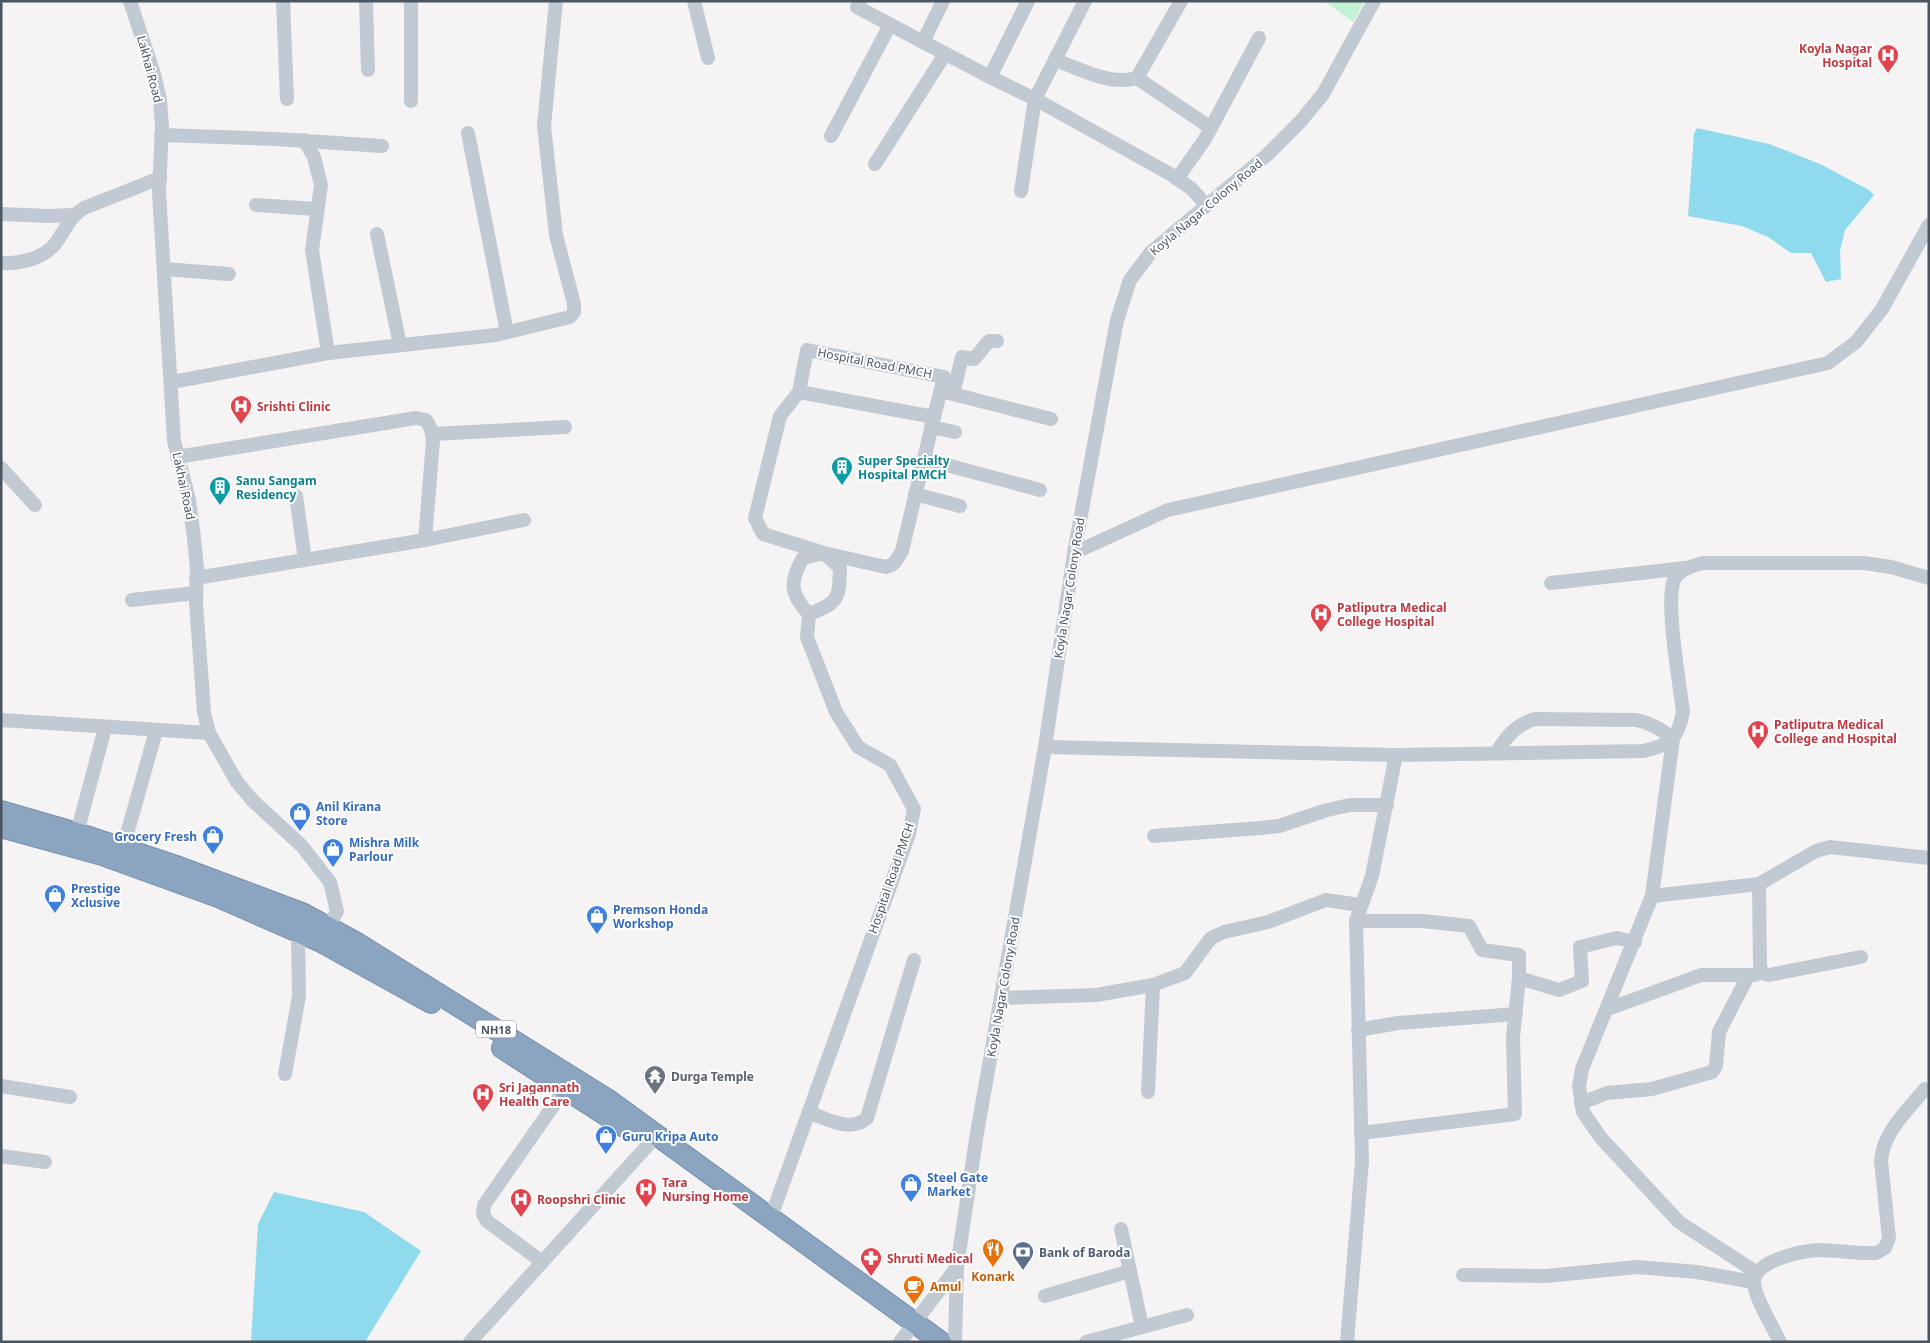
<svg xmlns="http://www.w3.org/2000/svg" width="1930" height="1343" font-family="'Noto Sans',sans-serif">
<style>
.green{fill:#c3f1d5}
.water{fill:#90daee}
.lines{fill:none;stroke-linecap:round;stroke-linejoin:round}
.highway-casing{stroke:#7690ad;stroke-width:22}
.minor{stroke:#c1cad2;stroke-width:14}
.highway{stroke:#8ba5c1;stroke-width:20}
.labels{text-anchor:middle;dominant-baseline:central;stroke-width:4;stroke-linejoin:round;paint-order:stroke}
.shield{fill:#fff;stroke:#808990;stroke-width:1}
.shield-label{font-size:11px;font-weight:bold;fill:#4a5661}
.health-label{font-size:12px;font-weight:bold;fill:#be3a42;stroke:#fff;text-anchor:start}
.street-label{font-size:12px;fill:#4a5661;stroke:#fff}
.culture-label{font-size:12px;font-weight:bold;fill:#0d838f;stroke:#fff;text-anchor:start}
.shop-label{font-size:12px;font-weight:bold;fill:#366cbe;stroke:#fff;text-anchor:start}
.worship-label{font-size:12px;font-weight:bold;fill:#5b616d;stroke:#fff;text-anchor:start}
.service-label{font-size:12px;font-weight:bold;fill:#4e5e75;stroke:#fff;text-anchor:start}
.food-label{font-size:12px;font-weight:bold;fill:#c56008;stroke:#fff}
</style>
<rect width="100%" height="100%" fill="#f5f3f3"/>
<path class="green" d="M1324,1H1364L1353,22Z"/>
<g class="water">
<path d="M1697,128L1769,144L1820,164L1869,190L1874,195L1845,230L1840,251L1841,279L1826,282L1811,253H1791L1768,237L1742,226L1688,216L1694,134Z"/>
<path d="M274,1192L364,1212L421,1251L365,1342H251L258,1224Z"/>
</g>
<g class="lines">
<g class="highway-casing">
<g id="highway">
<path d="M1,811L77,833L179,867L302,913L357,943L607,1099L941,1342"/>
<path d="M1,827L102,855L218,897L321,942L431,1003"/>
<path d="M502,1048L624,1127"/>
</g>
</g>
<g class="minor">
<path d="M130,1L154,74L160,100L162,127L159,192L174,441L189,500L194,538L197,568L196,603L204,712L209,733L237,782L253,801L301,845L330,882L337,911L326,934"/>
<path d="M283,1L287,99"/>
<path d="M366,1L368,70"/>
<path d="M694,1L708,58"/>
<path d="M860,1L857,7L923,42L943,1"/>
<path d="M1028,1L990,77L1035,99L1172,175L1192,189L1206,205"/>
<path d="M923,42L990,77"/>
<path d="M1055,60C1081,69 1109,86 1137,78L1181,1"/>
<path d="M1137,78L1211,128"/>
<path d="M411,101V1"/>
<path d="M468,133L507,332"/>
<path d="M161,135L276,139L382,146"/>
<path d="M831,136L890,25"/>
<path d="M304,140L314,157L321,185L312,250L328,353"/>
<path d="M875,164L945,54"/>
<path d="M1177,179L1205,139L1259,38"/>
<path d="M1021,191L1035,99L1085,1"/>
<path d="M256,205L316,209"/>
<path d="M1,214L49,216L73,215"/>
<path d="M377,234L400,345"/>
<path d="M1,263C19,264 43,259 55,244C65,231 69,217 84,208L160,178"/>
<path d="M164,269L229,274"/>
<path d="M172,382L328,353L496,335L570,317L574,312V304L556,235L544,126L556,1"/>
<path d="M941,391L1051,419"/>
<path d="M799,392L807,350L944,377L934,417"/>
<path d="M953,394L962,357L974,359L989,341H997"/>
<path d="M931,427L955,432"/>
<path d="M432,434L565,427"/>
<path d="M177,457L416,418L426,420L431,429L433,441L425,540"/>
<path d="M924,459L1040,490"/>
<path d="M1,468L35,505"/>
<path d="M915,494L960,506"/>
<path d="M296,496L305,560"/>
<path d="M1074,553L1168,510L1828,363L1856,342L1882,309L1929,225"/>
<path d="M196,578L425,540L524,520"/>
<path d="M1551,583L1685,568"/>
<path d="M132,600L196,593"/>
<path d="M1,720L209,733"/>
<path d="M1045,747L1396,755L1644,751C1670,745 1678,739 1683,712C1680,685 1665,603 1674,580C1679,569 1692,566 1703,563H1864L1891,567L1929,578"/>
<path d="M1496,753C1507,736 1515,725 1535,719L1636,720C1651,723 1661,729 1673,739L1652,896L1582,1069L1579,1086L1583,1112L1601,1138L1679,1222L1756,1272"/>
<path d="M77,833L105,728"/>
<path d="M1154,836L1260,828L1279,826L1327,810L1350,805H1387"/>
<path d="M123,848L156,731"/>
<path d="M1759,884L1760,968L1764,974L1769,975L1861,957"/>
<path d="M1652,896L1759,884L1816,851L1830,847L1929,858"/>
<path d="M1356,921H1422L1469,926L1482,950L1519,955V978L1559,990L1582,981L1580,947L1617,938L1635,942"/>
<path d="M1002,998L1096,995L1153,985L1185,973L1211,938L1224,932L1268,922L1326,900L1360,905"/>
<path d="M1608,1009L1701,975H1755"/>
<path d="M1358,1030L1398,1023L1516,1014"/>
<path d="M285,1074L299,996L298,932"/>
<path d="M1,1086L70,1097"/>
<path d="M1148,1092L1153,985"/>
<path d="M1581,1103L1607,1093L1652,1089L1712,1072L1716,1066L1719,1032L1748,976"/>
<path d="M810,1113C828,1119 851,1133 867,1118L914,960"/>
<path d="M1361,1133L1515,1114L1513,1037L1519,978"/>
<path d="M1,1156L45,1162"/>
<path d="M771,1217L909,834L914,809L890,765L858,747L836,712L807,637L809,614C839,603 839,598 840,568L824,553L763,534L755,518L780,416L799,392L934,417L902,551C897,559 895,565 886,567L824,553L803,558C789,582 790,594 809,614"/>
<path d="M1121,1229L1142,1327"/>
<path d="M541,1261L487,1221L483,1214L484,1205L565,1089"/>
<path d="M1463,1275L1546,1276L1637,1267L1697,1272L1754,1282"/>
<path d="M1045,1296L1130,1271"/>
<path d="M470,1342L648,1145"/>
<path d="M900,1342L957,1267"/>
<path d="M955,1342L957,1267L977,1133L1045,747L1074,553L1117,320L1130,280L1151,252L1267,155L1300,122L1323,94L1374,1"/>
<path d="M1086,1342L1187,1315"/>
<path d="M1347,1342L1362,1161L1356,921L1372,876L1396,755"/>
<path d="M1780,1342C1773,1327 1754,1297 1754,1282C1754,1261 1801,1251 1818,1250C1837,1250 1856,1254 1876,1253L1885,1248L1889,1238L1881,1161C1883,1132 1907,1111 1925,1089"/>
</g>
<use href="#highway" class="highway"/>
</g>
<defs>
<g id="hospital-pin" transform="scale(1.125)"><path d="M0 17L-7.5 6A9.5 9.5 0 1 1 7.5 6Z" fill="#e0444e" stroke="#fff"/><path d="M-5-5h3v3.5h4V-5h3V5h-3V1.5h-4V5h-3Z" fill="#fff"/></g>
<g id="building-pin" transform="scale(1.125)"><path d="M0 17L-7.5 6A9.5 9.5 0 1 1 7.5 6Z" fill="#0f9aa8" stroke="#fff"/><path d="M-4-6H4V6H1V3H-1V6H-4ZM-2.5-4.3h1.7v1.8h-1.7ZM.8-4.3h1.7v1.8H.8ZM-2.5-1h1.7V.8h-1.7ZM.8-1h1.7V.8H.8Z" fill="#fff"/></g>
<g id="shop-pin" transform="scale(1.125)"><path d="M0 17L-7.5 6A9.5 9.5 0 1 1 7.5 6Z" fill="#3f7fe0" stroke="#fff"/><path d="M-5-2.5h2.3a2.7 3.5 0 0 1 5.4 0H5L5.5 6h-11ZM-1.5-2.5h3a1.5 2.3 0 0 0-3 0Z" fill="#fff"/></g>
<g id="temple-pin" transform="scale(1.125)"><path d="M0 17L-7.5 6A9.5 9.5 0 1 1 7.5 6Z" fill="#6b7280" stroke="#fff"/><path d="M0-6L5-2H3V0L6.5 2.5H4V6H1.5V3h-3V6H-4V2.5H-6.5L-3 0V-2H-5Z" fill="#fff"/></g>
<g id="restaurant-pin" transform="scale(1.125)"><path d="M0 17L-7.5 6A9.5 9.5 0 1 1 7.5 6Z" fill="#e8710a" stroke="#fff"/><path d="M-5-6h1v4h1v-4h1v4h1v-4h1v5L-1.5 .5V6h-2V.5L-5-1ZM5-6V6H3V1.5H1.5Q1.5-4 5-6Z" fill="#fff"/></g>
<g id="bank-pin" transform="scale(1.125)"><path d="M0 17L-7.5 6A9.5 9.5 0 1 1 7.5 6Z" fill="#5c6f8a" stroke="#fff"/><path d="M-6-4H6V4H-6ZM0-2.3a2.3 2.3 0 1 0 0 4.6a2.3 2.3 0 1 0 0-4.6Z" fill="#fff"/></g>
<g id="pharmacy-pin" transform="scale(1.125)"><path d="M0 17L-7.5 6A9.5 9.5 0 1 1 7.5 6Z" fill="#e0444e" stroke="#fff"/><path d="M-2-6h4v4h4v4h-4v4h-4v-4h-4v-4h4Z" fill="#fff"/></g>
<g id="cafe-pin" transform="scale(1.125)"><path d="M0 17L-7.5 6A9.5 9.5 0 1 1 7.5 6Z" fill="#e8710a" stroke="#fff"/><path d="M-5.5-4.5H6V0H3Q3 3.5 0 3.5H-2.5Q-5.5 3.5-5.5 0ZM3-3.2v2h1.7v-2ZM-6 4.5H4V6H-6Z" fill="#fff"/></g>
</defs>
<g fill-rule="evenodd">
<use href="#hospital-pin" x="1888" y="55"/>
<use href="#hospital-pin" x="241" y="406"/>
<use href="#building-pin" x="842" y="467"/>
<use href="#building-pin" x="220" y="487"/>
<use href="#hospital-pin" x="1321" y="614"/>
<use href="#hospital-pin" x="1758" y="731"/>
<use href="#shop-pin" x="300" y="813"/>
<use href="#shop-pin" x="213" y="836"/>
<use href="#shop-pin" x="333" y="849"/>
<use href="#shop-pin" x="55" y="895"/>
<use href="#shop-pin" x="597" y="916"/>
<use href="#temple-pin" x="655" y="1076"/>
<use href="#hospital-pin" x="483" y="1094"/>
<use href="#shop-pin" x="606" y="1136"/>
<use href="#shop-pin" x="911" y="1184"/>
<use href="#hospital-pin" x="646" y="1189"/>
<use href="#hospital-pin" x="521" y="1199"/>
<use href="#restaurant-pin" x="993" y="1249"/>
<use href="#bank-pin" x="1023" y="1252"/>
<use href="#pharmacy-pin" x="871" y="1258"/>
<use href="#cafe-pin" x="914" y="1286"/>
</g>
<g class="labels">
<rect class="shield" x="476" y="1020.5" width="40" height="17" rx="4"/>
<g class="shield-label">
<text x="496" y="1029">NH18</text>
</g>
<g class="health-label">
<text x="1872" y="48" text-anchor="end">Koyla Nagar<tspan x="1872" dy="14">Hospital</tspan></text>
<text x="257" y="406">Srishti Clinic</text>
<text x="1337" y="607">Patliputra Medical<tspan x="1337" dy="14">College Hospital</tspan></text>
<text x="1774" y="724">Patliputra Medical<tspan x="1774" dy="14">College and Hospital</tspan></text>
<text x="499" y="1087">Sri Jagannath<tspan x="499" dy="14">Health Care</tspan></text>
<text x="662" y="1182">Tara<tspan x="662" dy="14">Nursing Home</tspan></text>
<text x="537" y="1199">Roopshri Clinic</text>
<text x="887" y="1258">Shruti Medical</text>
</g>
<g class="street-label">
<text transform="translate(150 69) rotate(75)">Lakhai Road</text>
<text transform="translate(1206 207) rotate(-40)">Koyla Nagar Colony Road</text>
<text transform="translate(875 363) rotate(11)">Hospital Road PMCH</text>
<text transform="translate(184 486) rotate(78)">Lakhai Road</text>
<text transform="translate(1069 588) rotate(-81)">Koyla Nagar Colony Road</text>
<text transform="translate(891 878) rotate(-71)">Hospital Road PMCH</text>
<text transform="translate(1003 987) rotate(-80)">Koyla Nagar Colony Road</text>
</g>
<g class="culture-label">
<text x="858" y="460">Super Specialty<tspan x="858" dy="14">Hospital PMCH</tspan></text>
<text x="236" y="480">Sanu Sangam<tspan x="236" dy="14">Residency</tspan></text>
</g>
<g class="shop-label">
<text x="316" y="806">Anil Kirana<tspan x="316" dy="14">Store</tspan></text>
<text x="197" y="836" text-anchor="end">Grocery Fresh</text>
<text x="349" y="842">Mishra Milk<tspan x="349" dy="14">Parlour</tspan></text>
<text x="71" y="888">Prestige<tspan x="71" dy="14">Xclusive</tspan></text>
<text x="613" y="909">Premson Honda<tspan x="613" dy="14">Workshop</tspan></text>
<text x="622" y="1136">Guru Kripa Auto</text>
<text x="927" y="1177">Steel Gate<tspan x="927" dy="14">Market</tspan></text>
</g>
<g class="worship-label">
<text x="671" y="1076">Durga Temple</text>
</g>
<g class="service-label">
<text x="1039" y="1252">Bank of Baroda</text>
</g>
<g class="food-label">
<text x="993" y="1276">Konark</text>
<text x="930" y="1286" text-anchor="start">Amul</text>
</g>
</g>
<rect width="1930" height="1343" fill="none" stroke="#4a5661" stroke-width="5"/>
</svg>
